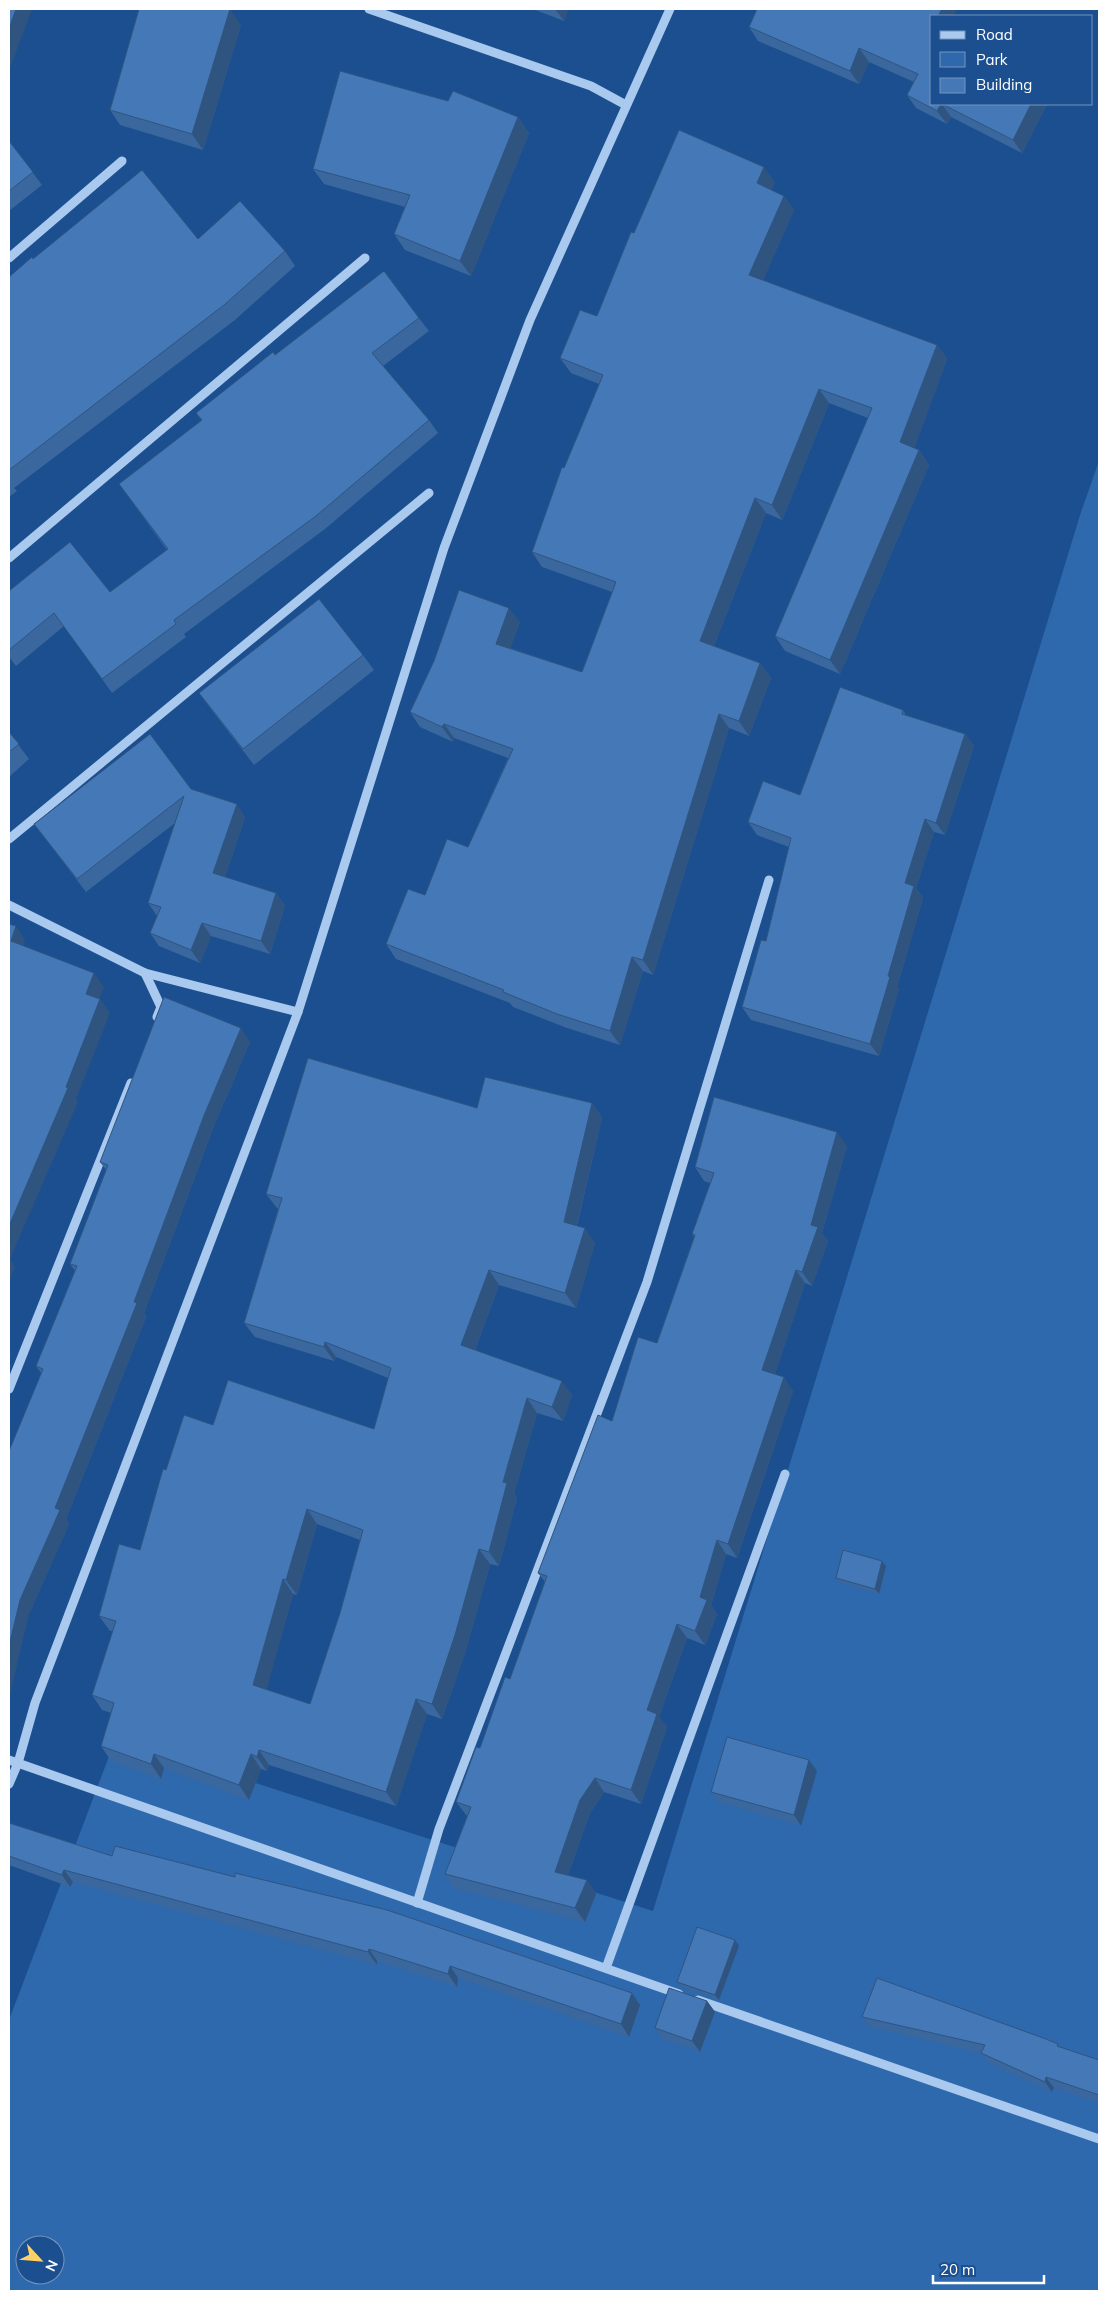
<svg xmlns="http://www.w3.org/2000/svg" width="1108" height="2300" font-family="Mulish,sans-serif">
<style>
.green{fill:#2e69ad;fill-rule:evenodd}
.lines{fill:none;stroke-linecap:round;stroke-linejoin:round}
.minor{stroke:#a9c9ee;stroke-width:9}
.wall{fill:#3a679d;fill-rule:evenodd}
.shaded-wall{fill:#305480}
.building{fill:#4478b7;stroke:#305480;fill-rule:evenodd}
</style>
<rect width="100%" height="100%" fill="#1b4f8f"/>
<path class="green" d="M1099,461V2291H9V2020L116,1738L653,1911L1081,512ZM25,2245H55V2275H25Z"/>
<g class="lines">
<g class="minor">
<path d="M369,9L591,86L626,105"/>
<path d="M9,258L122,161"/>
<path d="M9,558L365,258"/>
<path d="M9,839L429,493"/>
<path d="M9,905L145,973L298,1012"/>
<path d="M145,973L161,1007L157,1017"/>
<path d="M9,1389L131,1083"/>
<path d="M9,1760L679,1994"/>
<path d="M9,1784L18,1763L35,1703L298,1012L444,548L530,320L670,9"/>
<path d="M417,1903L439,1829L647,1282L769,880"/>
<path d="M606,1968L785,1474"/>
<path d="M698,2000L1099,2139"/>
</g>
</g>
<g class="wall">
<path d="M533,9H568L564,21Z"/>
<path d="M932,16V104H1047L1022,153L951,117L947,124L916,108L907,95L914,82L869,62L859,84L758,41L749,27Z"/>
<path d="M241,25L203,150L120,125L110,110Z"/>
<path d="M448,101L518,117L529,133L471,276L405,250L394,234L405,207L324,184L313,169Z"/>
<path d="M9,141L42,185L9,211Z"/>
<path d="M775,182L771,190L784,196L794,210L763,280L937,345L947,359L914,448L919,450L929,465L840,674L785,651L775,636L868,418L829,403L782,520L766,513L714,646L760,663L771,678L749,736L729,728L653,975L643,971L620,1045L567,1028L513,1007L510,1003L396,959L386,944L425,895L468,847L508,758L454,738L453,742L420,727L410,712L520,622L510,648L582,672L612,592L542,567L532,552L599,384L571,373L560,358L597,316L634,233Z"/>
<path d="M198,239L285,251L295,266L235,320L14,488L17,491L9,497V277L33,259Z"/>
<path d="M419,318L429,331L383,366L429,420L438,433L325,529L184,634L186,637L112,693L64,626L16,666L9,657V591L110,592L167,550L119,484L202,421L196,413L275,355Z"/>
<path d="M363,655L374,670L254,765L210,708L199,693Z"/>
<path d="M903,710L906,715L965,734L974,746L945,835L934,832L916,888L923,898L897,987L899,989L879,1056L751,1020L742,1007L766,941L789,847L757,835L748,822L800,795Z"/>
<path d="M9,732L29,759L9,777Z"/>
<path d="M191,789L245,817L225,877L276,893L285,906L270,954L211,936L200,963L159,946L150,933L157,916L148,903L175,823L86,892L34,824Z"/>
<path d="M250,1042L214,1126L144,1313L146,1317L66,1519L69,1524L29,1614L41,1373L36,1366L75,1271L70,1264L106,1170L100,1162Z"/>
<path d="M592,1103L602,1118L577,1226L595,1243L576,1308L499,1285L475,1350L572,1395L563,1421L537,1413L514,1494L517,1498L499,1566L490,1564L466,1650L442,1719L427,1714L396,1806L269,1765L267,1771L261,1769L249,1800L164,1768L161,1779L111,1761L101,1746L111,1713L102,1710L92,1695L113,1631H110L99,1616L140,1550L166,1470L213,1425L374,1429L388,1378L336,1357L334,1361L255,1337L244,1323L278,1209L277,1208L266,1194L477,1108ZM317,1524L360,1540L340,1613L310,1704L266,1690L293,1594L297,1595Z"/>
<path d="M847,1146L822,1233L828,1241L812,1286L805,1283L775,1374L793,1391L737,1558L726,1554L711,1606L717,1614L705,1645L687,1638L659,1717L667,1727L641,1804L604,1792L590,1813L568,1875L587,1880L596,1894L585,1922L454,1888L445,1874L467,1816L456,1802L480,1748L510,1679L545,1582L538,1573L612,1421L657,1343L694,1237L692,1234L710,1183L704,1181L695,1167Z"/>
<path d="M886,1566L879,1594L840,1583L836,1578Z"/>
<path d="M817,1771L801,1826L719,1802L711,1792Z"/>
<path d="M9,1823L112,1856L640,2005L629,2037L458,1978L457,1987L377,1961V1965L73,1882L70,1887L9,1865Z"/>
<path d="M739,1946L719,2000L681,1987L677,1982Z"/>
<path d="M707,2001L715,2012L700,2052L662,2039L655,2028Z"/>
<path d="M862,2017L1058,2044L1060,2048L1099,2060V2103L1054,2088L1052,2092L989,2063L981,2053L870,2027Z"/>
</g>
<g class="shaded-wall">
<path d="M16,9H32L9,71V29Z"/>
<path d="M230,9L241,25L203,150L192,134Z"/>
<path d="M555,9H568L564,21Z"/>
<path d="M942,9H957L954,16H938Z"/>
<path d="M859,48L869,62L859,84L850,71Z"/>
<path d="M942,104L951,117L947,124L937,111Z"/>
<path d="M1031,104H1047L1022,153L1013,140Z"/>
<path d="M518,117L529,133L471,276L460,261Z"/>
<path d="M764,167L775,182L767,198L757,183Z"/>
<path d="M784,196L794,210L759,290L749,275Z"/>
<path d="M937,345L947,359L911,457L900,442Z"/>
<path d="M819,389L829,403L782,520L772,505Z"/>
<path d="M919,450L929,465L840,674L830,660Z"/>
<path d="M755,498L766,513L710,656L700,641Z"/>
<path d="M509,608L520,622L507,658L496,644Z"/>
<path d="M760,663L771,678L749,736L739,721Z"/>
<path d="M719,714L729,728L653,975L643,960Z"/>
<path d="M444,724L454,738L453,742L442,727Z"/>
<path d="M965,734L974,746L945,835L936,823Z"/>
<path d="M237,804L245,817L222,886L213,873Z"/>
<path d="M925,819L934,832L916,888L923,898L897,987L899,989L879,1056L870,1044L888,976L905,883Z"/>
<path d="M276,893L285,906L270,954L261,941Z"/>
<path d="M202,923L211,936L200,963L191,950Z"/>
<path d="M16,926L25,940L21,955L11,941Z"/>
<path d="M632,957L643,971L620,1045L610,1031Z"/>
<path d="M94,973L104,987L96,1008L86,994Z"/>
<path d="M100,999L110,1013L76,1099L78,1102L10,1259L15,1267L9,1282V1226L66,1087Z"/>
<path d="M241,1028L250,1042L214,1126L144,1313L146,1317L66,1519L69,1524L29,1614L9,1699V1646L20,1600L134,1302L205,1113Z"/>
<path d="M592,1103L602,1118L574,1237L564,1222Z"/>
<path d="M837,1132L847,1146L822,1233L828,1241L812,1286L802,1272L811,1225Z"/>
<path d="M585,1228L595,1243L576,1308L565,1293Z"/>
<path d="M489,1270L499,1285L471,1360L461,1345Z"/>
<path d="M796,1270L805,1283L772,1383L762,1370Z"/>
<path d="M325,1342L336,1357L334,1361L324,1347Z"/>
<path d="M784,1377L793,1391L737,1558L728,1544Z"/>
<path d="M562,1381L572,1395L563,1421L552,1407Z"/>
<path d="M527,1398L537,1413L514,1494L517,1498L499,1566L489,1552L503,1482Z"/>
<path d="M307,1509L317,1524L297,1595L286,1580Z"/>
<path d="M717,1540L726,1554L711,1606L717,1614L705,1645L695,1631L700,1597Z"/>
<path d="M479,1549L490,1564L466,1650L442,1719L432,1704Z"/>
<path d="M882,1561L886,1566L879,1594L875,1589Z"/>
<path d="M283,1579L293,1594L264,1700L253,1685Z"/>
<path d="M677,1624L687,1638L659,1717L667,1727L641,1804L631,1790L647,1710Z"/>
<path d="M416,1699L427,1714L396,1806L386,1792Z"/>
<path d="M259,1750L269,1765L267,1771L257,1757Z"/>
<path d="M154,1754L164,1768L161,1779L151,1764Z"/>
<path d="M251,1754L261,1769L249,1800L239,1785Z"/>
<path d="M809,1760L817,1771L801,1826L794,1815Z"/>
<path d="M595,1778L604,1792L590,1813L564,1886L555,1872L580,1800Z"/>
<path d="M64,1870L73,1882L70,1887L62,1875Z"/>
<path d="M587,1880L596,1894L585,1922L575,1908Z"/>
<path d="M735,1940L739,1946L719,2000L715,1995Z"/>
<path d="M369,1949L377,1961V1965L368,1952Z"/>
<path d="M450,1966L458,1978L457,1987L448,1974Z"/>
<path d="M632,1993L640,2005L629,2037L621,2024Z"/>
<path d="M707,2001L715,2012L700,2052L692,2041Z"/>
<path d="M1046,2077L1054,2088L1052,2092L1045,2082Z"/>
</g>
<g class="building">
<path d="M9,9H16L9,29Z"/>
<path d="M139,9H230L192,134L110,110Z"/>
<path d="M757,9H942L938,16H932V104H941L937,111L907,95L918,74L859,48L850,71L749,27Z"/>
<path d="M340,71L448,101L453,91L518,117L460,261L394,234L410,195L313,169Z"/>
<path d="M942,104H1031L1013,140Z"/>
<path d="M679,130L764,167L757,183L784,196L749,275L937,345L900,442L919,450L830,660L775,636L872,408L819,389L772,505L755,498L700,641L760,663L739,721L719,714L643,960L632,957L610,1031L557,1014L503,992L504,990L386,944L408,889L425,895L447,839L468,847L513,749L444,724L442,727L410,712L434,661L459,590L509,608L496,644L582,672L616,582L532,552L562,467L564,468L603,375L560,358L580,310L597,316L631,232L634,233Z"/>
<path d="M9,141L33,172L9,191Z"/>
<path d="M142,170L198,239L240,201L285,251L224,305L9,470V277L32,257L33,259Z"/>
<path d="M384,271L419,318L372,353L429,420L316,516L174,620L176,624L102,679L54,613L9,650V591L70,542L110,592L168,549L119,484L202,420L196,413L273,352L275,355Z"/>
<path d="M319,599L363,655L243,749L199,693Z"/>
<path d="M840,687L903,710L902,714L965,734L936,823L925,819L905,883L914,886L888,976L890,977L870,1044L742,1007L761,940L766,941L791,838L748,822L763,781L800,795Z"/>
<path d="M9,732L19,744L9,752Z"/>
<path d="M150,734L191,789L237,804L213,873L276,893L261,941L202,923L191,950L150,933L161,907L148,903L184,796L77,879L34,824Z"/>
<path d="M9,924L16,926L11,941L94,973L86,994L100,999L66,1087L68,1088L9,1226Z"/>
<path d="M164,997L241,1028L205,1113L134,1302L137,1303L55,1508L60,1510L20,1600L9,1646V1451L43,1369L36,1366L77,1266L70,1264L108,1165L100,1162Z"/>
<path d="M308,1058L477,1108L485,1077L592,1103L564,1222L585,1228L565,1293L489,1270L461,1345L562,1381L552,1407L527,1398L503,1482L507,1483L489,1552L479,1549L455,1635L432,1704L416,1699L386,1792L259,1750L257,1757L251,1754L239,1785L154,1754L151,1764L101,1746L114,1703L92,1695L116,1621L99,1616L119,1544L140,1550L163,1469L166,1470L184,1415L213,1425L228,1380L374,1429L391,1368L325,1342L324,1347L244,1323L282,1198L266,1194ZM307,1509L363,1530L340,1613L310,1704L253,1685L283,1579L286,1580Z"/>
<path d="M714,1097L837,1132L811,1225L818,1227L802,1272L796,1270L762,1370L784,1377L728,1544L717,1540L700,1597L707,1600L695,1631L677,1624L647,1710L657,1714L631,1790L595,1778L580,1800L555,1872L587,1880L575,1908L445,1874L471,1807L456,1802L476,1747L480,1748L505,1677L510,1679L547,1576L538,1573L598,1415L612,1421L638,1337L657,1343L695,1235L692,1234L714,1173L695,1167Z"/>
<path d="M843,1550L882,1561L875,1589L836,1578Z"/>
<path d="M727,1737L809,1760L794,1815L711,1792Z"/>
<path d="M9,1823L112,1856L115,1846L235,1877V1873L387,1910L632,1993L621,2024L450,1966L448,1974L369,1949L368,1952L64,1870L62,1875L9,1856Z"/>
<path d="M697,1927L735,1940L715,1995L677,1982Z"/>
<path d="M877,1978L1046,2039L1058,2044L1057,2046L1099,2060V2095L1046,2077L1045,2082L981,2053L985,2045L862,2017Z"/>
<path d="M669,1988L707,2001L692,2041L655,2028Z"/>
</g>
<rect width="1108" height="2300" fill="none" stroke="#ffffff" stroke-width="20"/>
<rect x="930" y="15" width="162" height="90" fill="#1b4f8f" stroke="#7695bc"/>
<rect x="940" y="31" width="25" height="8" fill="#a9c9ee" stroke="#7695bc"/>
<text x="976" y="40" font-size="15" fill="#ffffff">Road</text>
<rect x="940" y="52" width="25" height="15" fill="#2e69ad" stroke="#7695bc"/>
<text x="976" y="65" font-size="15" fill="#ffffff">Park</text>
<rect x="940" y="78" width="25" height="15" fill="#4478b7" stroke="#7695bc"/>
<text x="976" y="90" font-size="15" fill="#ffffff">Building</text>
<g transform="translate(40 2260) rotate(116)"><circle r="24" fill="#1b4f8f" stroke="#7695bc"/>
<path d="M0-4L9 19L0 12L-9 19Z" fill="#ffd166"/>
<text y="-8" font-size="14" font-weight="bold" text-anchor="middle" fill="#ffffff">N</text>
</g>
<path d="M933 2275v8h111v-8" fill="none" stroke="#ffffff" stroke-width="2.5"/>
<text x="940" y="2275" font-size="15" fill="#ffffff" stroke="#1b4f8f" stroke-width="4" paint-order="stroke">20 m</text>
</svg>
